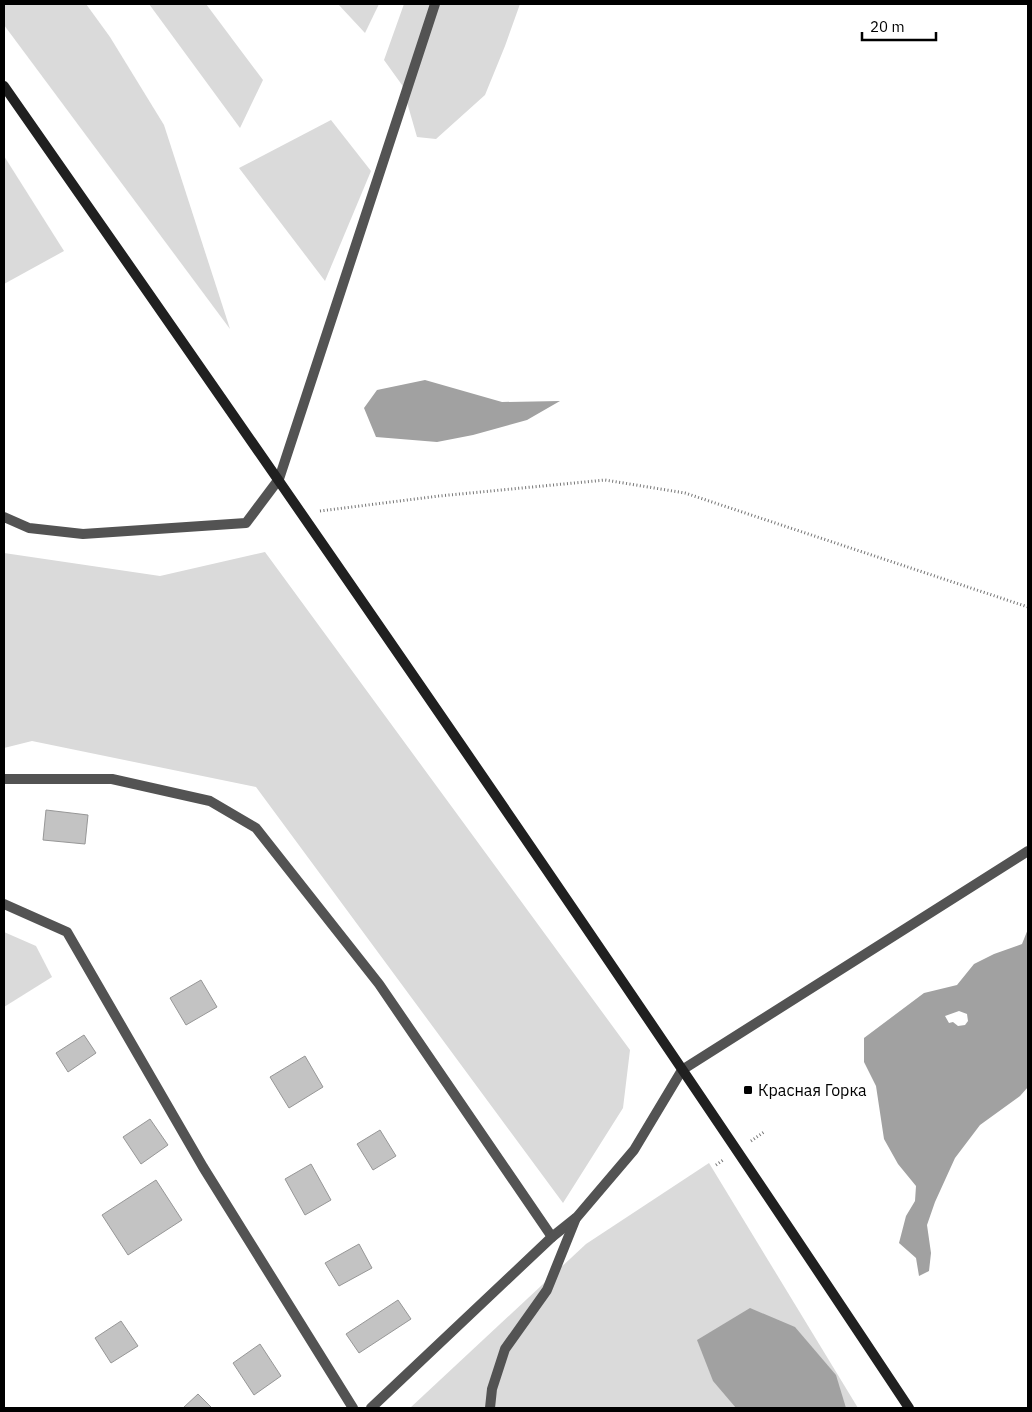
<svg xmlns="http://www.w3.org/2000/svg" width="1032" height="1412" font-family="'IBM Plex Sans',sans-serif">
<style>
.green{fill:#dadada}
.water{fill:#a1a1a1;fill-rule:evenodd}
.building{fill:#c3c3c3;stroke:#979797}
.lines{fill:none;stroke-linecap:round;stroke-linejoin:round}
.path{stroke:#757575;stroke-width:3;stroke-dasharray:1 2.5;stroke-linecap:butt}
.service{stroke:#535353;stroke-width:10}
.minor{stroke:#535353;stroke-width:10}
.secondary{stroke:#202020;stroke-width:10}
.poi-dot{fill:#000;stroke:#fff;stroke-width:2}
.labels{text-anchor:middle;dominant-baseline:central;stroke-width:4;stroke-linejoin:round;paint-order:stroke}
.poi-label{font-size:16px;fill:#000;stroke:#fff;text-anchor:start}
</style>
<rect width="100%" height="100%" fill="#fff"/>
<g class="green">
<path d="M4,4H86L110,37L164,125L230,329L4,25Z"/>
<path d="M149,4H206L263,80L240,128Z"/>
<path d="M338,4H379L365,33Z"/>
<path d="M404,4H520L505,46L485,95L436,139L417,137L402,85L384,60Z"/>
<path d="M331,120L371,171L325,281L239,168Z"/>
<path d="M4,156L64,251L4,284Z"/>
<path d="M265,552L630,1050L623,1108L563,1203L256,787L32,741L4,748V553L160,576Z"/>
<path d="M4,932L36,946L52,977L4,1007Z"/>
<path d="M709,1163L858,1408H410L586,1244Z"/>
</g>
<g class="water">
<path d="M425,380L502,402L560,401L527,420L473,435L437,442L376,437L364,408L377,390Z"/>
<path d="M1028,929V1087L1020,1096L980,1125L955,1158L935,1202L927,1225L931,1253L929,1271L919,1276L916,1258L899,1243L906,1216L915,1201L916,1186L898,1164L884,1139L876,1086L864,1062V1038L924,993L957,985L974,964L994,954L1022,944ZM959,1011L967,1014L968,1021L965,1025L958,1026L953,1022L949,1023L945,1016Z"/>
<path d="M750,1308L795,1327L836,1375L846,1408H736L713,1381L697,1340Z"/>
</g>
<g class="building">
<path d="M46,810L88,815L85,844L43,840Z"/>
<path d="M201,980L217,1007L186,1025L170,998Z"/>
<path d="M84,1035L96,1053L68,1072L56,1053Z"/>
<path d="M305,1056L323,1087L289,1108L270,1077Z"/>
<path d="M150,1119L168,1145L141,1164L123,1137Z"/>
<path d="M380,1130L396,1156L373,1170L357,1144Z"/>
<path d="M311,1164L331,1200L305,1215L285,1179Z"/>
<path d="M156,1180L182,1220L128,1255L102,1215Z"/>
<path d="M359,1244L372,1268L339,1286L325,1263Z"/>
<path d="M398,1300L411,1319L359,1353L346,1334Z"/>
<path d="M121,1321L138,1346L111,1363L95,1338Z"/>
<path d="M260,1344L281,1376L254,1395L233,1363Z"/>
<path d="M198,1394L212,1408H183Z"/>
</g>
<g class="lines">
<g class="path">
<path d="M320,511L439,496L605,480L685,493L1028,607"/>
<path d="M751,1141L764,1132"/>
<path d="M716,1165L723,1160"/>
</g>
<g class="service">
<path d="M4,517L29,528L83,534L246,523L279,479"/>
<path d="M4,779H112L210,801L256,828L379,984L552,1237"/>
<path d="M4,904L67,932L203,1167L353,1408"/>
</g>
<g class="minor">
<path d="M279,479L435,4"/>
<path d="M371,1408L552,1237L577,1217L634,1150L682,1070L1028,851"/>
<path d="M490,1408L492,1389L505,1349L547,1290L576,1218"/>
</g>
<path class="secondary" d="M4,86C310,524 614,963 909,1408"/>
</g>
<rect class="poi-dot" x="743" y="1085" width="10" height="10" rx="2.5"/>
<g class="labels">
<g class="poi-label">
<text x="758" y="1090">Красная Горка</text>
</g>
</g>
<rect width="1032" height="1412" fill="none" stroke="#000000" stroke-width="10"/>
<path d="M862 32v8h74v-8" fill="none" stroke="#000000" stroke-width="2.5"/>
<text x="870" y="32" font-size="15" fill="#000000" stroke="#ffffff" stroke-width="4" paint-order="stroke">20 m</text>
</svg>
